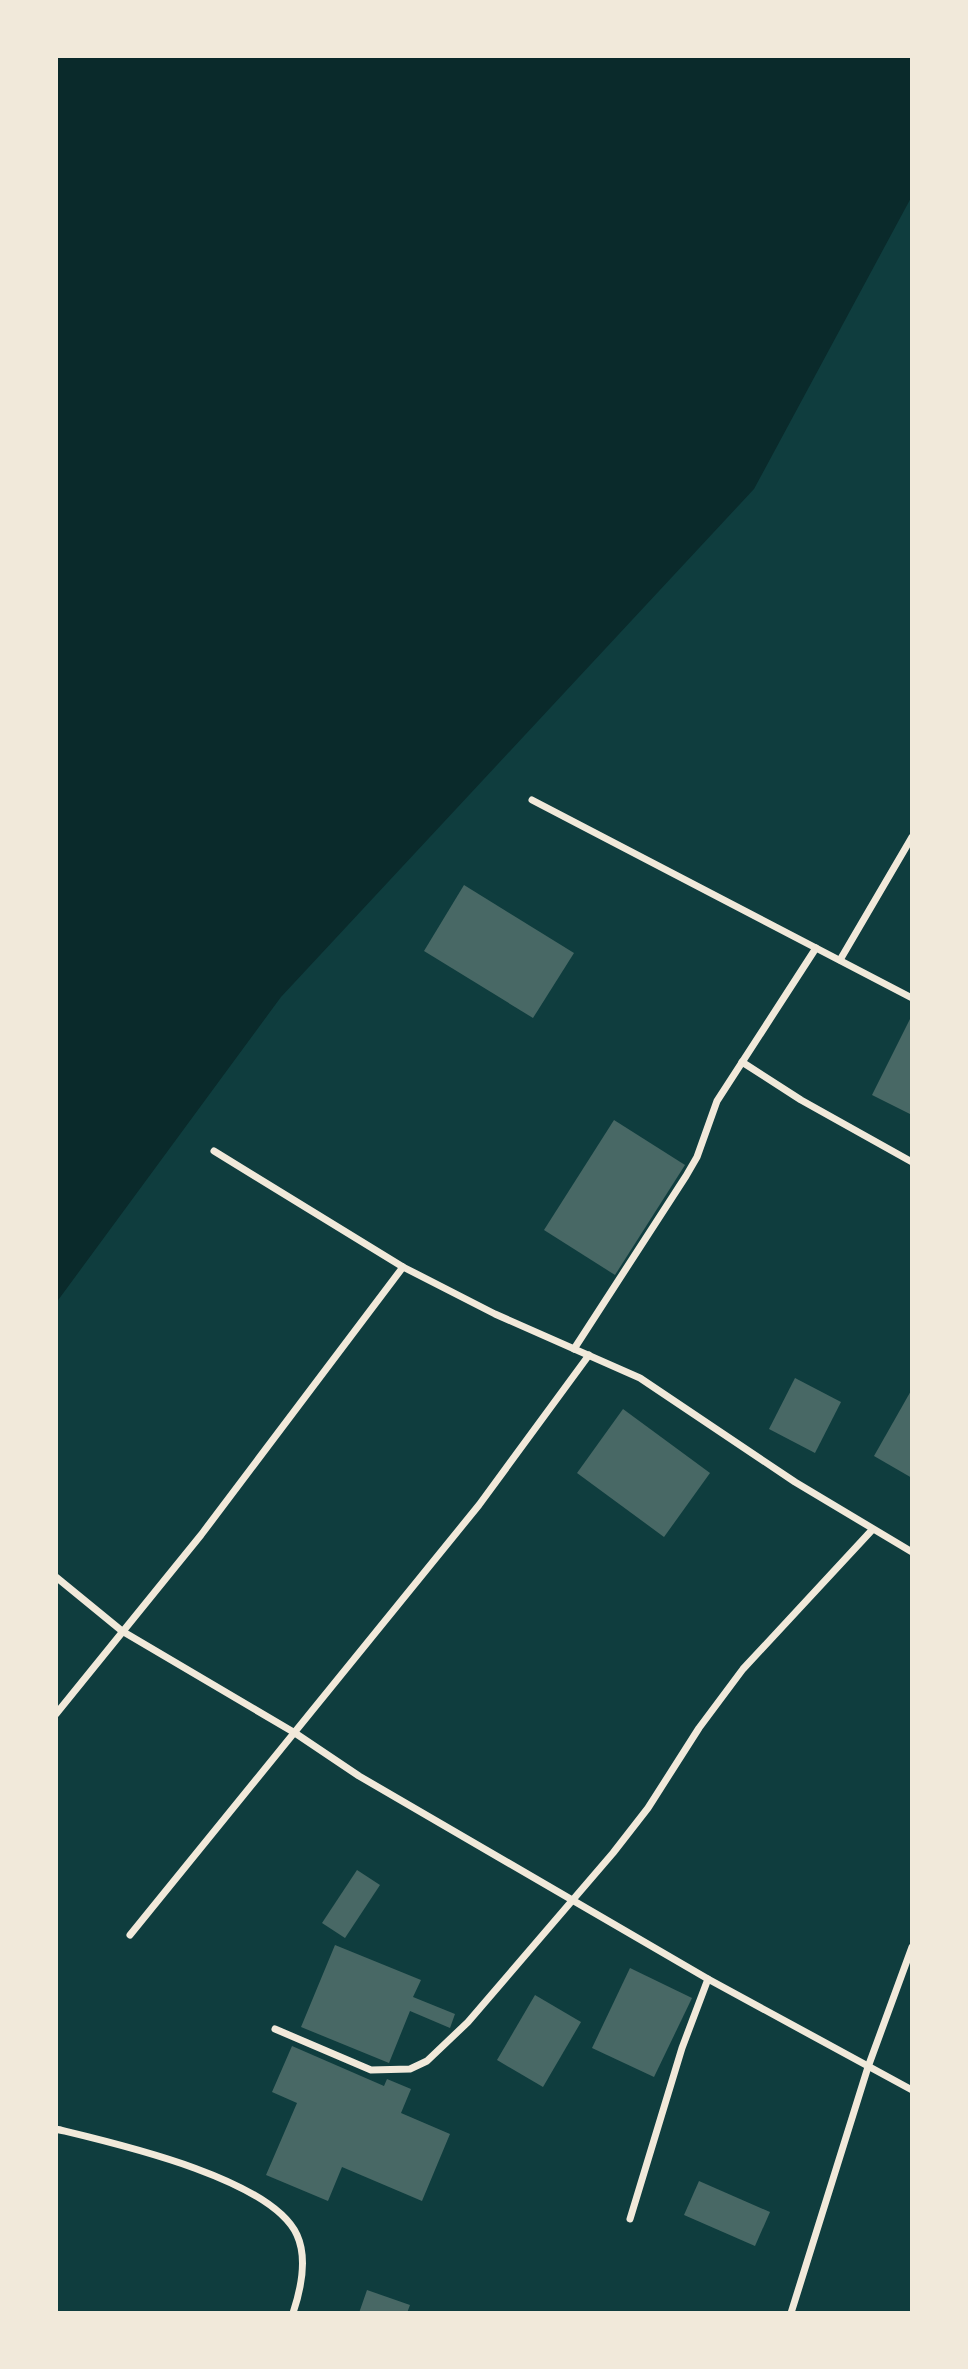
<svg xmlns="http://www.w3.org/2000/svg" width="968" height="2369" font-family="'Asap Condensed',sans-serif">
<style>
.water{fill:#0a2a2b}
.building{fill:#486865}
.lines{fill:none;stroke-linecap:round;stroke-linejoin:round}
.minor{stroke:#f1e9da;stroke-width:7}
</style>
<rect width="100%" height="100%" fill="#0f3d3e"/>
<path class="water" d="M56,56H912V196L754,489L281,997L56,1303Z"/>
<g class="building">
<path d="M464,885L574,953L533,1018L424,951Z"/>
<path d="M912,1015V1115L872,1095Z"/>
<path d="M614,1120L685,1165L615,1275L544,1230Z"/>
<path d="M795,1378L841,1402L815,1453L769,1429Z"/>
<path d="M912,1389V1478L874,1456Z"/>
<path d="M623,1409L710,1473L664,1537L577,1473Z"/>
<path d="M357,1870L380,1885L345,1938L322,1923Z"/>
<path d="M335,1945L421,1980L413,1997L455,2014L450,2028L410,2011L389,2063L301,2027Z"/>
<path d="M630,1968L692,1998L654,2077L592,2048Z"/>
<path d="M535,1995L581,2022L543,2087L497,2060Z"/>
<path d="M292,2046L384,2086L387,2079L411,2089L401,2113L450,2134L422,2201L342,2167L328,2201L266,2175L297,2103L272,2092Z"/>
<path d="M699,2181L770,2212L755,2246L684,2215Z"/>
<path d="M367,2290L410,2305L407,2313H359Z"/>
</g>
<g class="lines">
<g class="minor">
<path d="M532,800L912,998"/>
<path d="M840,960L912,837"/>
<path d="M742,1062L801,1100L912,1162"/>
<path d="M214,1151L403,1267L495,1314L640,1378L795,1482L912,1552"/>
<path d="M574,1349L686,1176L697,1157L717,1101L816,948"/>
<path d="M56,1577L122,1631L295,1733L359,1776L708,1979L912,2090"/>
<path d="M56,1714L201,1535L403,1267"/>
<path d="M130,1935L479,1505L589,1355"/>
<path d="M275,2029L371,2070L410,2069L427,2061L468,2022L613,1853L648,1808L699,1728L743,1669L872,1530"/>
<path d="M56,2129C114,2143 271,2178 297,2235C308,2259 301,2289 293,2313"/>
<path d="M630,2219L682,2048L708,1979"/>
<path d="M791,2313L868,2067L912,1947"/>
</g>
</g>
<rect width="968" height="2369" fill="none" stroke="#f1e9da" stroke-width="116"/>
</svg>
